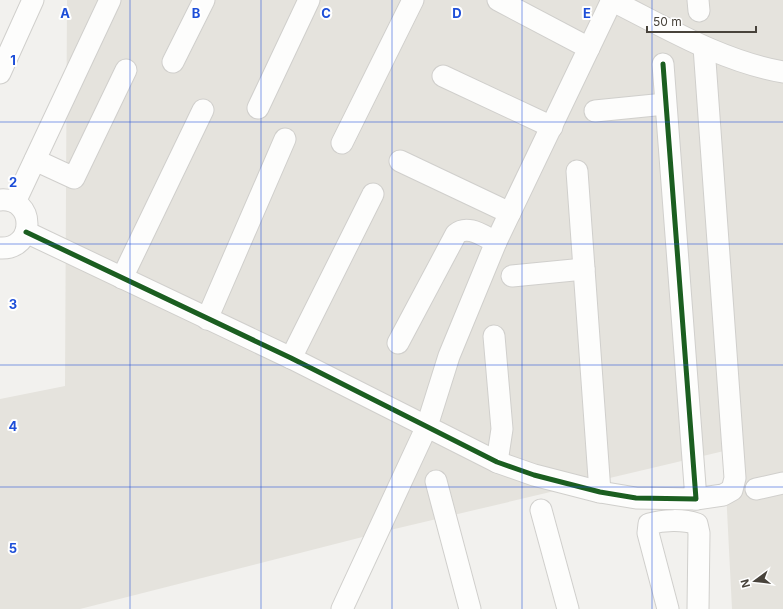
<svg xmlns="http://www.w3.org/2000/svg" width="783" height="609" font-family="Inter,sans-serif">
<style>
.residential{fill:#e5e3dd}
.lines{fill:none;stroke-linecap:round;stroke-linejoin:round}
.minor-casing{stroke:#d0cfcc;stroke-width:23}
.minor{stroke:#fdfdfc;stroke-width:21}
.cycleway-casing{stroke:#fff;stroke-width:8}
.cycleway{stroke:#1b5e20;stroke-width:5}
.grid{fill:none;stroke:#1d4ed8;stroke-width:1;stroke-opacity:0.55}
.grid-label{font-size:13px;text-anchor:middle;font-weight:bold;fill:#1d4ed8;stroke:#fff;stroke-width:4;stroke-linejoin:round;paint-order:stroke}
</style>
<rect width="100%" height="100%" fill="#f2f1ee"/>
<path class="residential" d="M67,0H783V609H732L724,451L386,531L80,609H0V399L65,386Z"/>
<g class="lines">
<g class="minor-casing">
<g id="minor">
<path d="M498,0L589,48"/>
<path d="M611,0C667,28 721,61 783,72"/>
<path d="M698,0L699,11"/>
<path d="M173,62L204,0"/>
<path d="M0,73L33,0"/>
<path d="M443,76L552,127"/>
<path d="M258,108L309,0"/>
<path d="M595,111L665,104"/>
<path d="M342,143L413,0"/>
<path d="M35,160L74,178L126,70"/>
<path d="M400,161L510,213"/>
<path d="M577,171L600,492"/>
<path d="M0,200C36,197 36,250 0,248"/>
<path d="M15,202L110,0"/>
<path d="M26,232L291,358L497,462L534,475L600,492L636,498L696,499L663,64"/>
<path d="M512,276L584,269"/>
<path d="M122,278L203,110"/>
<path d="M207,319L285,139"/>
<path d="M494,336L502,429L497,462"/>
<path d="M398,343L456,234C468,224 483,236 496,242"/>
<path d="M291,358L373,194"/>
<path d="M436,481L470,609"/>
<path d="M756,489L783,483"/>
<path d="M696,499L723,495L732,490L735,478L704,47"/>
<path d="M541,510L568,609"/>
<path d="M342,609L427,426L449,356L496,242L612,0"/>
<path d="M668,609L648,533L649,524C663,520 683,519 697,524L699,533L698,609"/>
</g>
</g>
<use href="#minor" class="minor"/>
<g class="cycleway-casing">
<path id="cycleway" d="M26,232L291,358L497,462L534,475L600,492L636,498L696,499L663,64"/>
</g>
<use href="#cycleway" class="cycleway"/>
</g>
<path class="grid" d="M130,0V609M261,0V609M392,0V609M522,0V609M652,0V609M0,122H783M0,244H783M0,365H783M0,487H783"/>
<g class="grid-label">
<text x="65" y="18">A</text>
<text x="196" y="18">B</text>
<text x="326" y="18">C</text>
<text x="457" y="18">D</text>
<text x="587" y="18">E</text>
<text x="13" y="65">1</text>
<text x="13" y="187">2</text>
<text x="13" y="309">3</text>
<text x="13" y="431">4</text>
<text x="13" y="553">5</text>
</g>
<g transform="translate(755 581) rotate(255)" stroke="#ffffff" stroke-width="3" paint-order="stroke">
<path d="M0-3L7 15L0 10L-7 15Z" fill="#48433b"/>
<text y="-6" font-size="11" font-weight="bold" text-anchor="middle" fill="#48433b">N</text>
</g>
<path d="M647 26v6h109v-6" fill="none" stroke="#48433b" stroke-width="2"/>
<text x="653" y="26" font-size="12" fill="#48433b" stroke="#ffffff" stroke-width="3" paint-order="stroke">50 m</text>
</svg>
